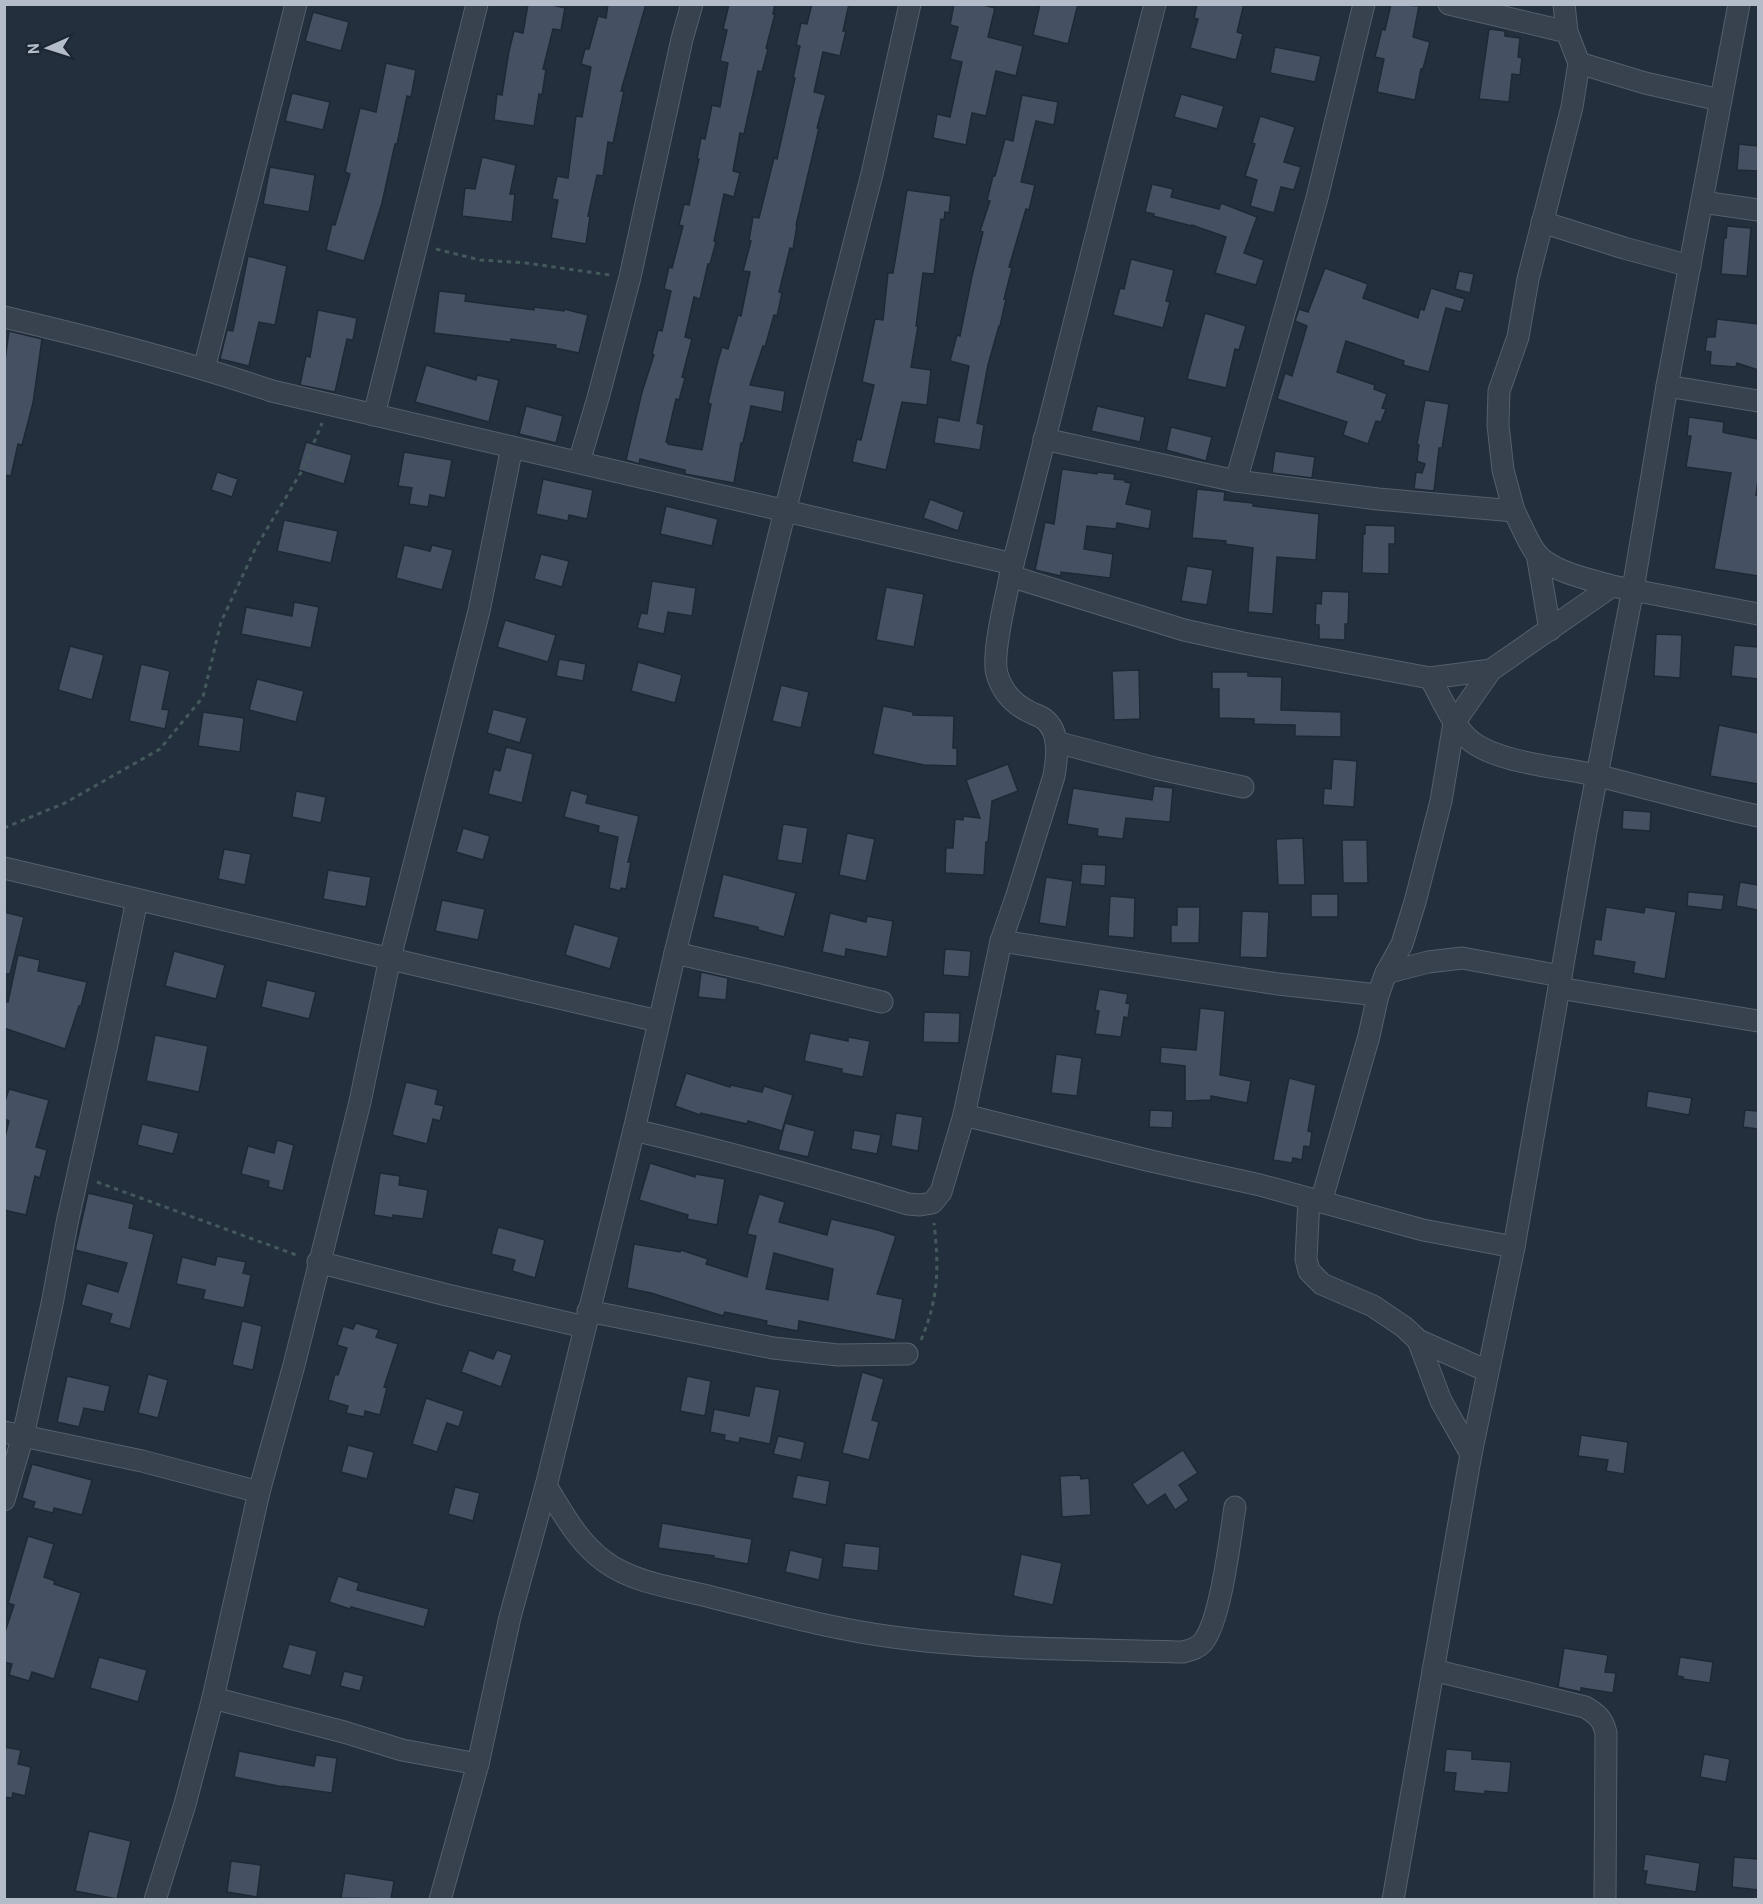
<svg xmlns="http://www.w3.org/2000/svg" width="1763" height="1904" font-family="Barlow,sans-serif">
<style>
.building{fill:#455162;stroke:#1f2835;stroke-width:1.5;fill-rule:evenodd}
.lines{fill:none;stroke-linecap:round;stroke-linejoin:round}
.minor-casing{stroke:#565f6c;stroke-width:23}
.path{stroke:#44595c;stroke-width:3;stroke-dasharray:4.5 4.5;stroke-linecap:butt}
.minor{stroke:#38414e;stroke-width:21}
</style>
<rect width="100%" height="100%" fill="#242f3e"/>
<g class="building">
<path d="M528,4H548L565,8L561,30L553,29L543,69H546L542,95L539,94L534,126L494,120L497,94L502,95L509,51L514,31L523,33Z"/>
<path d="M608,4H646L621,91H624L613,143L608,142L603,176L597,175L588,216H590L586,244L551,238L558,200L552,199L557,176L568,178L576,116L582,117L591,67L581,64L585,49H589L598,16L606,18Z"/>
<path d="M729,4H775L773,14H775L766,48L768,49L762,72L758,71L744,134L740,133L733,171L740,173L734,197L724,194L714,241L716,242L710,264H708L700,299L694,297L685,337L692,339L682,377L685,378L679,400L676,399L666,442H668V444L702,450L711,404L708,403L717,364L722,347L728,349L738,315L741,316L750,272L743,271L751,241L749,240L753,217L759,218L774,158L777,159L795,78H793L800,46L796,45L801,23L807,24L812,4H849L843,31H846L840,56L823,52L814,92L826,95L817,128H819L796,225H797L793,249L790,248L779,292L782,293L777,316L774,315L765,347L763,346L750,385L785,391L782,412L751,406L743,443H741L734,483L685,474V470L640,459L639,464L626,460L642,392L654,355L652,354L658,330L662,331L671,291L664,289L669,267L672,268L683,226L679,225L684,204L689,205L699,159H697L701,138L705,139L712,105L720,107L728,63L720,61L727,30L723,29Z"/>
<path d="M954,4H979L995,8L988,37L1023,46L1016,76L996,71L986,116L972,113L966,145L933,138L937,114L950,117L962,62L950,59L958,27L950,25Z"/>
<path d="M1040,4H1078L1068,44L1033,35Z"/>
<path d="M1197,4H1244L1237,32L1243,34L1236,60L1190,48L1198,19L1194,18Z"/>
<path d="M1391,4L1419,6L1413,37L1430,42L1423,69H1421L1415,100L1377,92L1384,59L1375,57L1382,29L1385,30Z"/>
<path d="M313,12L349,22L341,51L305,41Z"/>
<path d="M1489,29L1505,31V36L1520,38L1518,57L1522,58L1520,75L1512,74L1509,102L1479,99Z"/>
<path d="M1275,47L1321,56L1315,82L1270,73Z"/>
<path d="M386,63L416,70L411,97L407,96L397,144H395L382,203L364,261L326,250L332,224L335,225L350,174L345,172L360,108L376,112Z"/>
<path d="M292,93L330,102L323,130L285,121Z"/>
<path d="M1181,94L1224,106L1217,129L1174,117Z"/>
<path d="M1022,95L1058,102L1054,125L1036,121L1021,182L1035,185L1029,210L1026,209L1009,267L1012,268L1004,299H1006L1000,326H999L988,365L977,423L984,425L980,450L934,443L938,417L959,421L969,366L950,361L957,335L960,336L972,276L983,232L980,231L990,201L987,200L993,176H995L1005,139L1013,141Z"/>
<path d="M1260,116L1295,127L1284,162L1301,167L1294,190L1281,187L1274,213L1250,206L1257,180L1245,176L1255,144L1252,143Z"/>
<path d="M1739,144L1758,146V171L1737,170Z"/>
<path d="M482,157L516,165L510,194H515L512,222L462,216L465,188L475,189Z"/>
<path d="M270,167L315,175L309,212L263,204Z"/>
<path d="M1152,184L1173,189L1171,197L1219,209L1221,203L1257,217L1244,253L1264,260L1256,285L1215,273L1226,237L1192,225V226L1153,216L1154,214L1145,212Z"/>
<path d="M907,190L951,196L949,213L945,212L944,220L941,219L934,274L923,273L916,326H918L911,367L931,370L927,405L902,402L886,470L852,462L857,439L861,440L874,385L862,382L875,319L883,320L888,273H893Z"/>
<path d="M1727,226L1751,228L1747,276L1721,274L1724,238H1726Z"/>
<path d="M248,256L287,266L275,325L259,322L249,366L220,359L227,330L233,331Z"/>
<path d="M1131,259L1174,270L1166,301L1170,302L1163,328L1113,315L1120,288L1124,289Z"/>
<path d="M1325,268L1368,284L1363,298L1418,318L1420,309L1424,310L1431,288L1465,299L1461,312L1446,308L1429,372L1403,365L1404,361L1346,341L1337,372L1375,385L1374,389L1387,394L1382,408L1386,409L1381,422L1376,421L1368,444L1343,435L1347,422L1277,399L1285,373L1292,376L1307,326L1295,321L1299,309L1308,312Z"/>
<path d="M1459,271L1474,274L1470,293L1455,289Z"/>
<path d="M439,291L466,294L465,301L534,310V307L564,311V309L588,315L579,353L555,348L556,345L511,339V342L434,333Z"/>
<path d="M318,310L357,318L353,340L347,339L335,392L300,385L306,356L310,357Z"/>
<path d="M1205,313L1246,326L1239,350L1235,349L1226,388L1187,379Z"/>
<path d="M1717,319L1758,324V370L1737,363L1736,367L1710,365L1711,352L1705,351L1707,337H1715Z"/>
<path d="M9,331L42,339L33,403L22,445L18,444L11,476L4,475V368Z"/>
<path d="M426,365L476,380L477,375L499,380L489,422L415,402Z"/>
<path d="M1425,400L1449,404L1442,448H1439L1434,491L1414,489L1416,472L1422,473L1425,464L1417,461L1419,445L1417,444Z"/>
<path d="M526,406L563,416L556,443L519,434Z"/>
<path d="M1097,406L1145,417L1140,442L1091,431Z"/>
<path d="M1689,417L1724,422L1723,432L1726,433L1758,439V480L1756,495H1758V576L1714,569L1731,473L1686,467L1691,436H1687Z"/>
<path d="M1171,427L1212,437L1206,461L1166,450Z"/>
<path d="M306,442L352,455L344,484L298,470Z"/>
<path d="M1275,451L1315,457L1312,478L1272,473Z"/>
<path d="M404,452L452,460L445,498L430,495L428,507L409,504L412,488L398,486Z"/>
<path d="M1062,469L1097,474V472L1115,474L1114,479L1125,480V482L1131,483L1126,504L1152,510L1149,529L1117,523L1116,529L1087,526L1084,549L1113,554L1110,578L1061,572V576L1035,570L1045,522L1054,524Z"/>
<path d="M217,472L238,479L232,497L211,490Z"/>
<path d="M543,479L593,490L587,519L569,515L568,521L536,514Z"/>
<path d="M1197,489L1225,492L1224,500L1253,503V506L1319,514L1316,560L1277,557L1273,614L1248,612L1253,548L1225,544L1226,541L1192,538Z"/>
<path d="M930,499L964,512L958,531L923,518Z"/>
<path d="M666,506L718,519L712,546L660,534Z"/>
<path d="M284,520L338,531L331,563L277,551Z"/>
<path d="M1365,525L1395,526V544H1389V574L1362,573L1363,534H1365Z"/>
<path d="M404,545L430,551L432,545L453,550L442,590L396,578Z"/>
<path d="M541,554L569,561L562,587L534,579Z"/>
<path d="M1187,566L1213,570L1207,605L1181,601Z"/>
<path d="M652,581L696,588L692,616L668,612L664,634L637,628L641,613L647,614Z"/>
<path d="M886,587L924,594L914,647L876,640Z"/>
<path d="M1322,591L1349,592L1348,624H1345V640L1319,639V625H1315L1316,603L1321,604Z"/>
<path d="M294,602L319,607L311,648L241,634L246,607L292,616Z"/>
<path d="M505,620L556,635L548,662L497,647Z"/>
<path d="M1656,634L1682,635L1680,678L1654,676Z"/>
<path d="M1734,645L1758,647V679L1731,676Z"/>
<path d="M70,646L104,655L92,700L58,690Z"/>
<path d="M559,659L586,664L583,681L556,676Z"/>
<path d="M638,662L682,675L675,703L631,691Z"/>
<path d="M141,664L170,671L162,709L169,710L165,729L129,721Z"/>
<path d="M1139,670L1140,719L1114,720L1112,671Z"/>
<path d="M1212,672H1248V676L1282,677L1281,710L1341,712V737L1295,736V725L1254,724V719L1219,718V689H1212Z"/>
<path d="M257,679L304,691L296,722L249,710Z"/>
<path d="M781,685L809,692L801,728L772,721Z"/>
<path d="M883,706L913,712V715L954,716L953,748H957V766L924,765L873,754Z"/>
<path d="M493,709L527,718L520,743L487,733Z"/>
<path d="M203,712L244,718L240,752L198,746Z"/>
<path d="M1719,725L1758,733V784L1710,776Z"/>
<path d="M506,747L533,754L522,803L488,794L494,769L500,771Z"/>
<path d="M1333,759L1357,761L1354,807L1323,805L1324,788L1331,789Z"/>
<path d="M1008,764L1018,791L992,801L988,842H986L984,875L945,873L946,848H953L955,819L963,820V816L980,818L966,780Z"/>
<path d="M1154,786L1173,788L1170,822L1126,818L1123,839L1097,836L1098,829L1067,824L1073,788L1152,800Z"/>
<path d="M571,790L588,795L586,803L639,816L628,862H631L626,889L621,888L620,891L609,888L618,837L598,832L599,826L564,817Z"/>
<path d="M296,791L326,797L321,823L292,817Z"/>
<path d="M1623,810L1651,812L1650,831L1622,829Z"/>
<path d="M783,824L808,828L802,864L777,860Z"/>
<path d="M463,828L490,836L483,860L456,852Z"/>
<path d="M847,833L875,839L866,881L839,875Z"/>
<path d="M1303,838L1305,885H1278L1276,839Z"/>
<path d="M1342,840H1367L1368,883H1343Z"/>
<path d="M224,849L251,854L245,885L218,879Z"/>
<path d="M1082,864L1106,865L1105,886L1080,884Z"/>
<path d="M328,870L371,877L366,907L323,899Z"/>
<path d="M723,874L796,893L784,937L758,930V927L713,917Z"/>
<path d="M1046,877L1073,881L1066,927L1039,923Z"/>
<path d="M1740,882L1758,885V910L1736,906Z"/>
<path d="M1688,892L1724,895L1722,910L1687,906Z"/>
<rect x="1311" y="894" width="27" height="23"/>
<path d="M1110,896L1135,898L1134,938L1108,936Z"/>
<path d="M442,900L485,909L478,940L435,931Z"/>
<path d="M1177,907H1200L1199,943H1171V925H1177Z"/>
<path d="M1606,907L1644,913L1645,907L1676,912L1665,979L1633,973L1635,962L1593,955L1595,939L1601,940Z"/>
<path d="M1242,911L1269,912L1267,958L1240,957Z"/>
<path d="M4,912L24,917L10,974H4Z"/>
<path d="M830,913L866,922L867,916L893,921L887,957L846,949L845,957L822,952Z"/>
<path d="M574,924L619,937L610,969L565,955Z"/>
<path d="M945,949L971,951L969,977L943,975Z"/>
<path d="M174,951L225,965L216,999L165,986Z"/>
<path d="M18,955L40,960L38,971L87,982L81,1006H79L65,1049L4,1028V1002H8Z"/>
<path d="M701,972L728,978L726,1000L698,997Z"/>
<path d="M267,980L316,992L309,1019L261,1007Z"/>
<path d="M1099,989L1128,994L1126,1003L1130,1004L1128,1018L1124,1017L1121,1037L1095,1034L1099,1011L1095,1010Z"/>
<path d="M1200,1008L1225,1011L1220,1075L1251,1081L1247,1103L1211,1096V1100L1185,1101V1066L1160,1063L1161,1047L1196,1050Z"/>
<path d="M924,1012L960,1013L959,1043L923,1042Z"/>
<path d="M810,1033L848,1041V1037L870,1041L863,1077L842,1073V1069L804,1061Z"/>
<path d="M155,1035L208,1046L199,1092L146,1081Z"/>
<path d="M1056,1054L1082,1058L1077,1096L1051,1093Z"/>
<path d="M686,1073L730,1087L731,1085L762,1092L764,1086L793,1095L782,1131L748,1121L747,1124L701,1113L700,1115L675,1106Z"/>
<path d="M1289,1078L1316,1085L1308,1131L1312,1132L1310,1147L1304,1146L1302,1160L1293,1158L1292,1163L1273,1160Z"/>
<path d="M406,1082L438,1090L435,1104L444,1106L440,1121L433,1119L427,1144L392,1135Z"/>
<path d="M9,1089L49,1100L36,1147L47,1150L40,1178L35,1176L26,1215L4,1210V1141L9,1121L4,1119V1104Z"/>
<path d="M1648,1091L1692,1098L1689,1115L1646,1107Z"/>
<path d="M1150,1110L1173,1111L1172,1128L1149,1127Z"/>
<path d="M1745,1110L1758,1111V1129L1743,1127Z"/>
<path d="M896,1113L923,1117L918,1151L891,1146Z"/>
<path d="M785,1123L815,1131L808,1157L778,1150Z"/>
<path d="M142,1124L179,1133L173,1154L137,1145Z"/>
<path d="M854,1130L881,1135L877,1154L851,1149Z"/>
<path d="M277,1140L294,1145L283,1191L268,1187L269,1181L241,1174L248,1146L274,1153Z"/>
<path d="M650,1163L695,1177V1174L725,1179L717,1225L687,1219L688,1215L639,1200Z"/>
<path d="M380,1173L400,1176L399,1185L428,1190L423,1219L393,1215V1218L374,1215Z"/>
<path d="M88,1193L134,1204L129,1228L154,1234L130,1329L109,1323L112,1314L81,1305L87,1283L118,1292L127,1263L75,1250Z"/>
<path d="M759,1194L785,1202L779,1222L827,1235L831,1219L878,1230L896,1236L877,1294L903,1299L895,1340L799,1321L798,1331L766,1325L767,1321L725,1312L723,1316L651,1293L627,1288L634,1244L680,1252L681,1250L708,1259L706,1264L747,1277L756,1236L747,1234ZM774,1253L833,1269L828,1300L766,1289Z"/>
<path d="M498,1227L545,1240L535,1278L512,1271L515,1260L491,1254Z"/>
<path d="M217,1256L246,1262L243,1273L251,1275L244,1308L203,1299L205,1290L176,1284L182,1257L215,1265Z"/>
<path d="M242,1321L262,1326L253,1370L232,1365Z"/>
<path d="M356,1323L379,1330L376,1337L398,1344L384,1387L387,1388L380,1415L365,1411L364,1417L346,1413L348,1406L328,1400L335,1374L338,1375L347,1348L337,1345L343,1326L353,1329Z"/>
<path d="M469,1350L493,1359L497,1350L512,1355L501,1387L461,1372Z"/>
<path d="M862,1372L884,1379L872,1420L879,1422L869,1460L842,1453Z"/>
<path d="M148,1374L168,1380L158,1418L138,1413Z"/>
<path d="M67,1376L110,1386L104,1412L84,1408L79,1427L57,1422Z"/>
<path d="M687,1376L711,1381L705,1416L680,1411Z"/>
<path d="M755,1386L780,1390L770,1444L740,1438L739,1443L724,1440L725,1435L710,1432L714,1409L749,1416Z"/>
<path d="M426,1398L464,1411L459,1427L447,1423L437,1452L412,1444Z"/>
<path d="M1581,1435L1628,1442L1624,1474L1606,1471L1608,1460L1578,1456Z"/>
<path d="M778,1436L805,1442L801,1460L773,1454Z"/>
<path d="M348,1445L374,1452L367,1479L341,1472Z"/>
<path d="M1183,1450L1198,1473L1179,1485L1189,1500L1175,1510L1165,1494L1147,1506L1132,1484Z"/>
<path d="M32,1464L92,1480L82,1515L54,1508L53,1513L33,1508L35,1502L22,1498Z"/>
<path d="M797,1475L830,1481L826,1505L792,1498Z"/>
<path d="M1080,1475L1081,1479L1089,1478L1091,1515L1062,1517L1060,1476Z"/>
<path d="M455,1487L480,1493L473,1521L448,1514Z"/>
<path d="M662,1523L752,1539L748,1564L714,1558V1556L658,1548Z"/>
<path d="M28,1536L54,1544L44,1577L55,1581L54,1584L81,1593L54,1679L32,1672L29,1681L9,1675L12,1664L4,1662V1635L14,1605L8,1603Z"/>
<path d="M845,1543L880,1547L878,1571L842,1567Z"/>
<path d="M790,1550L823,1558L819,1580L785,1572Z"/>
<path d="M1021,1554L1062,1563L1053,1605L1013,1596Z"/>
<path d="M338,1576L359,1583L357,1590L429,1609L424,1627L351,1607L350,1609L329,1602Z"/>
<path d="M289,1644L317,1651L311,1676L282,1668Z"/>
<path d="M1564,1648L1608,1655L1605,1672L1616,1673L1613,1693L1581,1688V1692L1558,1687Z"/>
<path d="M99,1657L147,1670L138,1702L90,1688Z"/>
<path d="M1680,1657L1713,1662L1710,1683L1683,1679V1677L1677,1676Z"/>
<path d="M344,1671L364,1676L360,1691L340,1686Z"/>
<path d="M4,1747L21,1750L18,1764L31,1767L25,1796L13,1793L12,1798L4,1797Z"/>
<path d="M1446,1749L1472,1751V1759L1511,1762L1508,1793L1485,1791V1794L1454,1791L1456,1773L1444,1772Z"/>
<path d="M239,1751L314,1766L316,1755L337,1758L332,1793L283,1786V1787L234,1777Z"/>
<path d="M1704,1754L1730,1759L1726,1782L1700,1777Z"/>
<path d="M89,1831L131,1841L117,1899L75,1891Z"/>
<path d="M1645,1854L1700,1863L1696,1892L1645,1884L1647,1871H1643Z"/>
<path d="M1734,1857L1758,1859V1890L1732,1887Z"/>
<path d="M231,1861L261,1865L257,1897L227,1892Z"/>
<path d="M345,1873L394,1881L391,1899L341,1898Z"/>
</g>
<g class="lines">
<g class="minor-casing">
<g id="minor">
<path d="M1449,4L1567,32"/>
<path d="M1564,4L1567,32L1579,63"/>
<path d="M1702,202L1758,210"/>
<path d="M1542,222L1624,248L1690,266"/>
<path d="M4,317C94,338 184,361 272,391L1013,564L1155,4"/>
<path d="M204,369L296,4"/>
<path d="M1667,386L1758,401"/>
<path d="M374,415L477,4"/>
<path d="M1044,439L1236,481L1317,198L1364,4"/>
<path d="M579,462L598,398L630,277L682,39L692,4"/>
<path d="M1236,481L1378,499L1514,511C1521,524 1527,541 1536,553C1551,572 1589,579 1612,586"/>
<path d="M1514,511L1503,470L1498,425L1499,391L1518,337L1528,279L1572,107L1579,63L1645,83L1720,100"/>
<path d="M1537,554L1550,630"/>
<path d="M1010,576L1184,630L1243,643L1430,678L1491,670"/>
<path d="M1430,678C1443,700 1452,726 1472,742C1502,764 1563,767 1599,776C1652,789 1705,805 1758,816"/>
<path d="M1056,742L1155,768L1243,787"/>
<path d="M4,868C222,921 440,970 658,1021"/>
<path d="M1001,941L1278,984L1378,995L1386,973L1402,944L1415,902L1441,801L1454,723L1491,670L1612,586L1758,614"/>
<path d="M675,953L779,977L882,1002"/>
<path d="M1386,973L1428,962L1462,958L1561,976"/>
<path d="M1559,988L1758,1021"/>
<path d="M964,1115L1001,941L1016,898L1054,776C1057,758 1061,732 1044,719C1040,716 1033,714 1028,711C1012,703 1002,691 997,674C991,653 1008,588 1013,564"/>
<path d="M634,1130C726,1152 817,1176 908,1204L920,1205L932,1203L941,1192L964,1115L1151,1161L1260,1185L1423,1230L1514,1247"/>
<path d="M1309,1199L1306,1259L1309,1271L1322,1284L1373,1306L1404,1327L1418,1340L1487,1371"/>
<path d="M1321,1202L1369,1036L1378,995"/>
<path d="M318,1262L447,1295L585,1327"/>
<path d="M588,1311L773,1348L838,1355L907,1354"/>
<path d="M1418,1340L1441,1401L1471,1454"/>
<path d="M4,1432L142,1461L259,1492"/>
<path d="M546,1486C563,1513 578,1542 604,1561C633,1583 676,1588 711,1597C771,1612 831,1629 893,1637C988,1650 1086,1649 1183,1652C1191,1650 1198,1648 1203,1642C1221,1620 1230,1538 1235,1507"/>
<path d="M4,1500L23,1436L52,1304L67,1223L107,1044L137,900"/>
<path d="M1433,1670L1585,1707C1597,1714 1603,1719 1606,1733L1605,1900"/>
<path d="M213,1698L344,1732L402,1750L478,1764"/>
<path d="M155,1900L185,1804L213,1698L259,1492L294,1365L360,1102L390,958L479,611L512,447"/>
<path d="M440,1900L478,1764L510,1617L546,1486L634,1130L675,953L785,511L872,174L910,4"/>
<path d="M1393,1900L1471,1454L1514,1247L1586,832L1633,589L1667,386L1739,4"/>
</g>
</g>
<g class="path">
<path d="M436,249L480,260L526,263L610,275"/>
<path d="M4,828L65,803L160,749L203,697L221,622L256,547L303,469L322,423"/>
<path d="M97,1182L299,1256"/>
<path d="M921,1340C939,1298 939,1267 934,1223"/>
</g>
<use href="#minor" class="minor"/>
</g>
<rect width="1763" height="1904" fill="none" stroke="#b4bcc9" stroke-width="12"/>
<g transform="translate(48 48) rotate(267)" stroke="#1d2633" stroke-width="4.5" paint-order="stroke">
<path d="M0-4.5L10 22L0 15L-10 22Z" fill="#b4bcc9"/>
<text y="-9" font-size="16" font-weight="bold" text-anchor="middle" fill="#b4bcc9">N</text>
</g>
</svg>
